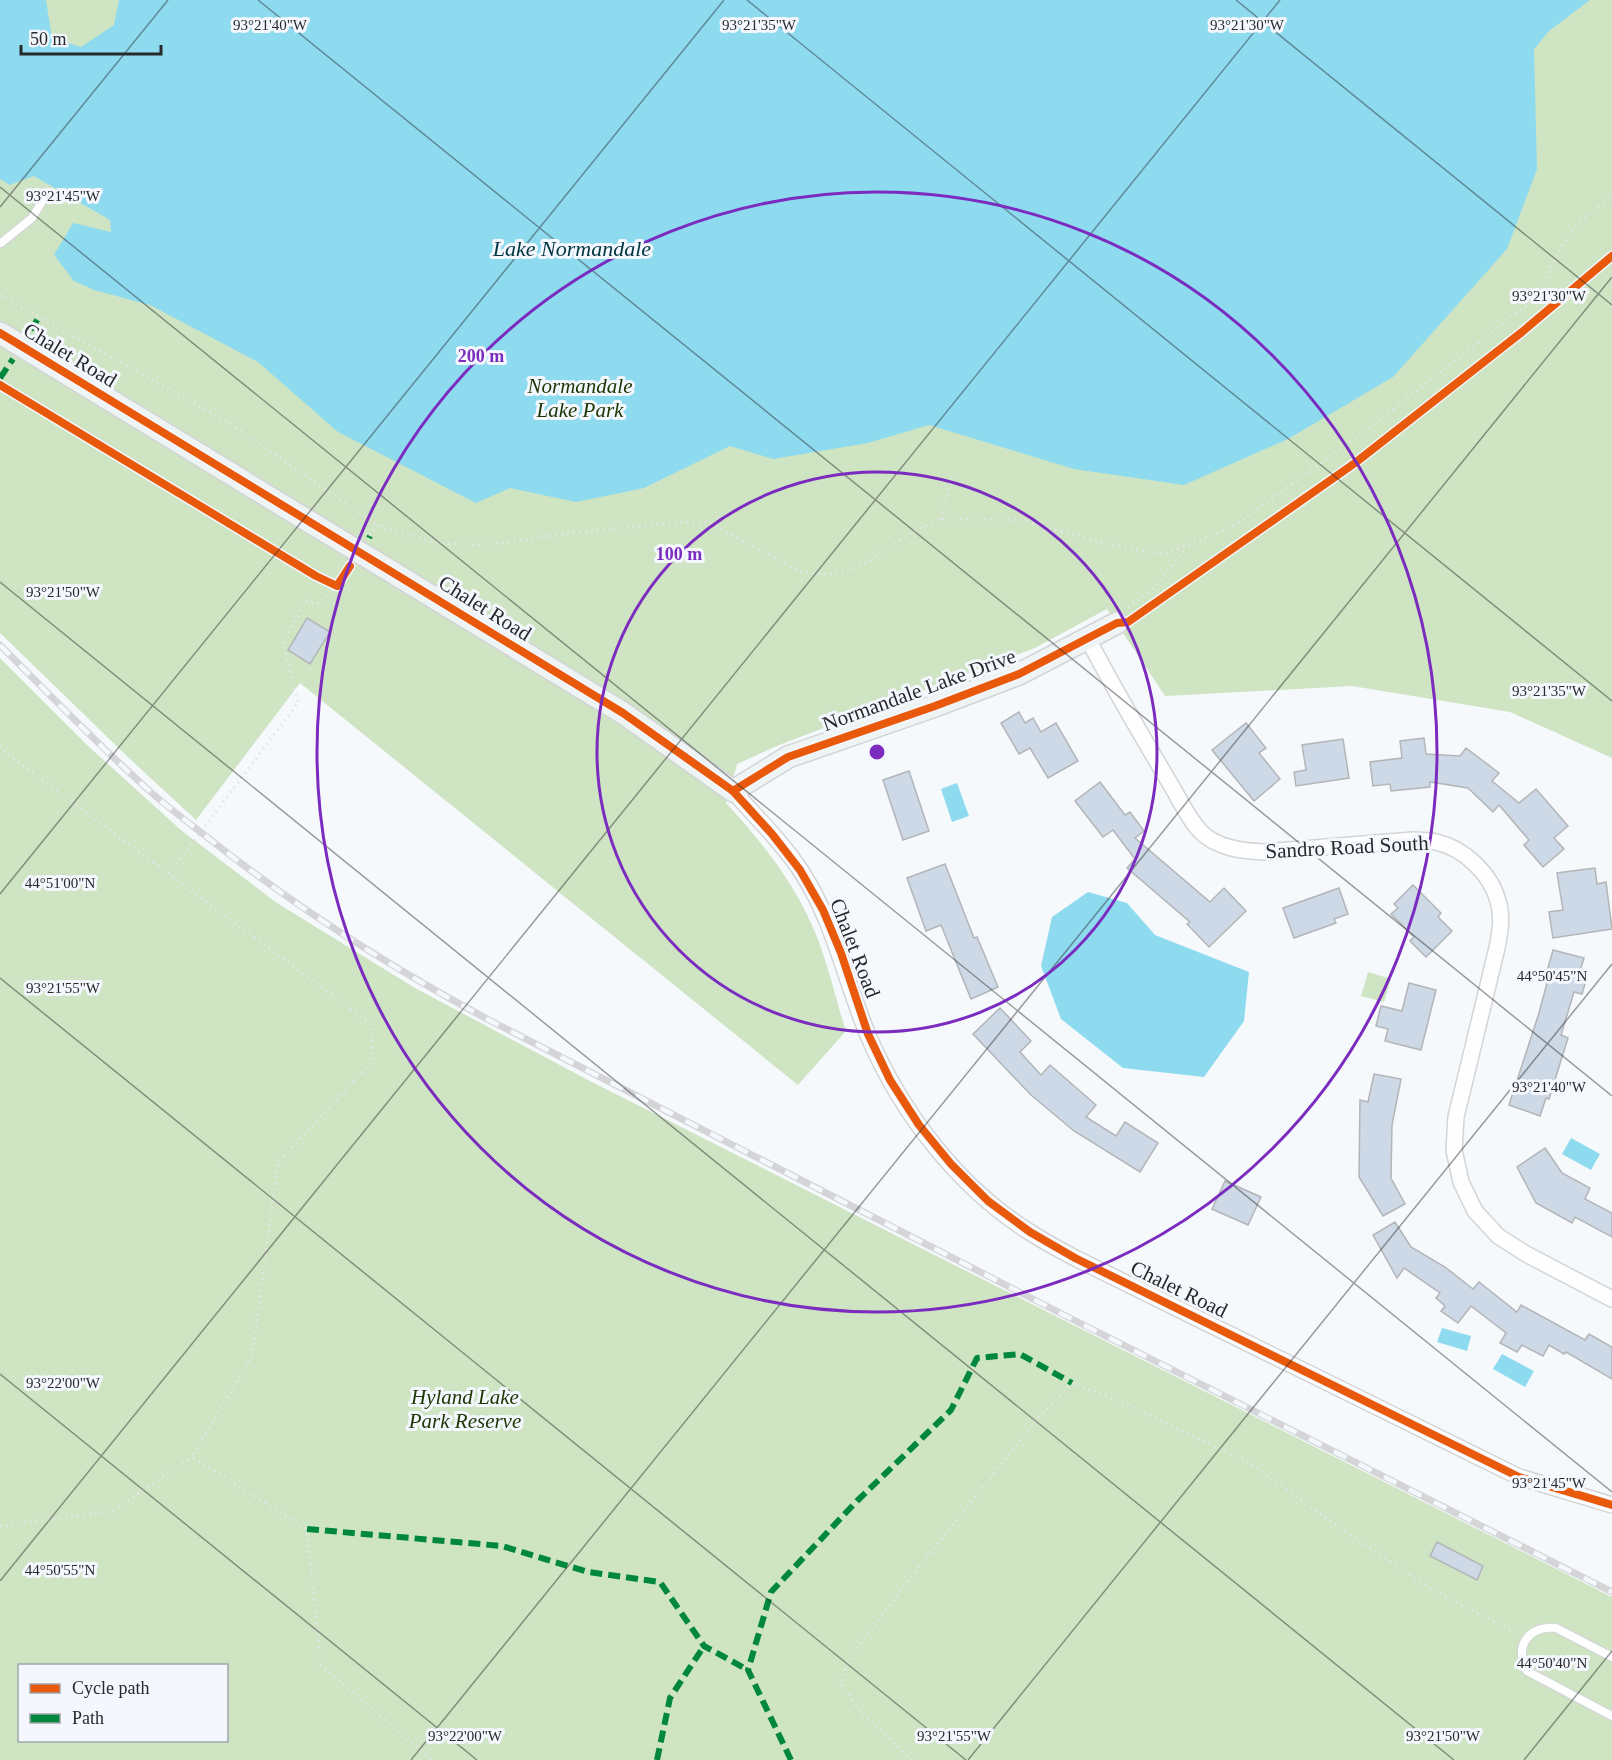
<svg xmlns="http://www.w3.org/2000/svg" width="1612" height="1760" font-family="Georgia,serif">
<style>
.green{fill:#cee4c3;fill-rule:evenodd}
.water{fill:#8edbf0}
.building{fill:#cdd9e7;stroke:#b3b5b7;stroke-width:1.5}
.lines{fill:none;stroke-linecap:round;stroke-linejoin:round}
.lane-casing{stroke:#d2d4d6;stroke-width:10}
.street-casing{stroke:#d2d4d6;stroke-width:18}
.secondary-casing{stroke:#d2d4d6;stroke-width:24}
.path{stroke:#e3e5e6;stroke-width:3;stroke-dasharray:1.5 4.5;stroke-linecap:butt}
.lane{stroke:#fefeff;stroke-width:8}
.street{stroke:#fefeff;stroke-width:15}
.secondary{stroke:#eef3f4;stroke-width:21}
.rail-casing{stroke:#d5d5d7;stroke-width:7}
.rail{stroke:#f4f8fe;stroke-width:4.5;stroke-dasharray:14;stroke-linecap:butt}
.quiet{stroke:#00873e;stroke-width:6;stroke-dasharray:12 6;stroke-linecap:butt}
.cycleway-casing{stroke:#f4f8fe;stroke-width:11}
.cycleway{stroke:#e8590c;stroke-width:8}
.ticks{fill:none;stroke:#27292b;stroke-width:1.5;stroke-opacity:0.45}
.ring{fill:none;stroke:#7b2cbf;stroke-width:3}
.labels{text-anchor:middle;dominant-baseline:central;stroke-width:6;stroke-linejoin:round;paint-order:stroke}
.street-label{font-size:21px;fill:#27292b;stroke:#f4f8fe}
.park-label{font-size:21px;font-style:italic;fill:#1c3602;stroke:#f4f8fe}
.water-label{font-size:22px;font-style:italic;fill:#003440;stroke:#f4f8fe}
.ticks-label{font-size:15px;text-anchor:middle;fill:#27292b;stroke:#f4f8fe;stroke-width:6;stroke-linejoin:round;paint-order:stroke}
.centre{fill:#7b2cbf;stroke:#f4f8fe;stroke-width:3}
.ring-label{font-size:18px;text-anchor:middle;font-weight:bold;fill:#7b2cbf;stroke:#f4f8fe;stroke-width:6;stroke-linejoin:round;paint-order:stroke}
</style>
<rect width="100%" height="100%" fill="#f6f9fc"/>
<g class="green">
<path d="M0,0H1612V758L1510,712L1352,686L1165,696L1107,609L1035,648L779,745L737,764L726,803C763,843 797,886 817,937C829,968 836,1000 846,1031L798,1085L300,683L196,820L131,760L0,633Z"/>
<path d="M0,658L87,745L182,831L277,903L415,988L588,1080L1612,1597V1760H0ZM20,1666H226V1740H20Z"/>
<path d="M1368,972L1391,979L1384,1002L1361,996Z"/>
</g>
<g class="water">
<path d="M0,0H46L52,38L81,47L114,25L119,0H1590L1549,31L1534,49L1537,169L1507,249L1393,377L1288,439L1184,485L1074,469L929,425L868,443L773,459L730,446L644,488L576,502L510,488L476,503L338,432L258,362L150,305L94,290L74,281L54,255L73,223L111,232L110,220L34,176L10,185L0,179Z"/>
<path d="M957,783L969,816L952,822L941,789Z"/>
<path d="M1088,892L1127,903L1155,935L1249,972L1244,1021L1204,1077L1123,1068L1061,1019L1041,966L1052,917Z"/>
<path d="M1571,1138L1600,1154L1591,1170L1562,1154Z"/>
<path d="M1442,1328L1471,1336L1467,1351L1437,1342Z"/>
<path d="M1502,1354L1534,1371L1525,1387L1493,1369Z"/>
</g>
<g class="building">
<path d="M307,618L330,632L310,664L288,650Z"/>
<path d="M1019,712L1025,723L1033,718L1041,732L1056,723L1078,761L1048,778L1030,748L1019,754L1001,723Z"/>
<path d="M1246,723L1266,748L1259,753L1280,779L1254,801L1212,750Z"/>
<path d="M1424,738L1426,754L1460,756L1466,748L1499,773L1492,781L1519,803L1536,789L1568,826L1554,838L1564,849L1543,867L1524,845L1529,840L1499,805L1493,812L1468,788L1430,782V787L1391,791L1390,784L1373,786L1370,762L1402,758L1400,741Z"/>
<path d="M1343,739L1349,778L1296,786L1294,772L1306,770L1302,745Z"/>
<path d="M909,771L929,831L903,840L883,780Z"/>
<path d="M1100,782L1125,815L1130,812L1144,831L1135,838L1210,902L1224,888L1246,911L1209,947L1187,924L1190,922L1127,868L1135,859L1113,830L1103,837L1075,801Z"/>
<path d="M945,864L974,938L977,937L998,987L971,999L941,925L926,931L907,878Z"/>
<path d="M1595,868L1597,884L1606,882L1612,929L1553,938L1549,912L1563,910L1557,873Z"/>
<path d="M1413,885L1441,913L1438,917L1452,931L1426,957L1410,941L1414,937L1391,914L1398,908L1394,904Z"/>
<path d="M1339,888L1348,914L1334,919L1336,923L1294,938L1283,908Z"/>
<path d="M1553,950L1584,958L1579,974L1587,977L1582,994L1574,992L1561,1035L1568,1038L1549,1099L1546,1098L1540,1116L1509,1105L1539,1013L1547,983L1544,982Z"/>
<path d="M1409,983L1436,990L1421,1050L1385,1041L1388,1029L1376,1026L1381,1006L1402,1011Z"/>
<path d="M1000,1008L1031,1041L1020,1052L1041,1075L1050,1065L1096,1105L1086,1117L1116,1136L1125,1122L1158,1143L1140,1172L1074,1131L1031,1095L973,1034Z"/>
<path d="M1374,1074L1401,1079L1392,1125L1391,1178L1405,1204L1383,1216L1359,1177L1360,1100L1368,1102Z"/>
<path d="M1545,1148L1562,1173L1590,1188L1585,1199L1612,1213V1237L1575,1217L1572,1223L1536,1203L1517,1167Z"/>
<path d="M1225,1181L1261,1197L1248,1225L1212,1209Z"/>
<path d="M1395,1222L1411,1247L1445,1267L1473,1289L1479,1282L1517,1312L1521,1305L1585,1340L1589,1334L1612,1347V1379L1566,1352L1564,1354L1549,1345L1543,1356L1522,1345L1517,1352L1500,1343L1506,1333L1471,1306L1458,1323L1441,1311L1445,1306L1436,1298L1440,1293L1404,1268L1397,1278L1373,1235Z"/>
<path d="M1437,1542L1483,1566L1477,1580L1430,1556Z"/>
</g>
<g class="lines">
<g class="lane-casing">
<g id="lane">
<path d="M1,243L32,218L48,192"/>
<path d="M1612,1657L1556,1628C1528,1626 1514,1646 1527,1671L1612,1716"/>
</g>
</g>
<g class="street-casing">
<g id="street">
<path d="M1088,639C1113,687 1140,733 1168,780C1178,796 1187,817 1200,831C1216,848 1242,851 1264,852L1413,840C1420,841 1429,840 1436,842C1464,848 1491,874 1498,901C1503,917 1500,933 1497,948L1456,1117L1454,1150L1461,1182L1475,1211L1498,1236L1526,1254L1612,1299"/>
<path d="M733,791C756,817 782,842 801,871C834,921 845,980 868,1035C901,1113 959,1188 1031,1233C1045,1242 1060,1250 1075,1258L1519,1477L1612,1505"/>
</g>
</g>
<g class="secondary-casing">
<path id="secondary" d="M0,333L623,713L733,791L788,757L935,706L1019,674L1117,623"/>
</g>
<g class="path">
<path d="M0,295L229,423L377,525L435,543L490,545L561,534L672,523L708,522L797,570L815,574L838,573L866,563L909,534L940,519L1020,520L1099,542L1160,554L1187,546L1235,525L1371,427L1539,295L1552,264L1572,229L1612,196"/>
<path d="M940,519L953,476"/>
<path d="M370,536L377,525"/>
<path d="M1128,607L1155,587L1186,548"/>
<path d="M0,746L6,753L371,1024L372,1062L278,1162L252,1356L192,1457L307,1529L321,1665L432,1760"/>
<path d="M169,874L298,703L283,641L306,601L317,604L326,598L337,586"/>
<path d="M0,1526L113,1511L192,1457"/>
<path d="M912,1760L858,1709L840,1681L854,1652L915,1572L1039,1417L1072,1383L1121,1402L1248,1462L1346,1532L1433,1590L1515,1633"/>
</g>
<use href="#lane" class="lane"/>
<use href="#street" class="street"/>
<use href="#secondary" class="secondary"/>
<g class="rail-casing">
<path id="rail" d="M0,645C50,695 100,747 153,794C170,809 189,823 207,837C295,907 390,967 489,1020L1068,1317L1612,1592"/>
</g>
<use href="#rail" class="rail"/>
<g class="quiet">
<path d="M31,330L39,317"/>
<path d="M0,378L13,359"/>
<path d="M369,538L370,536"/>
<path d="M307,1529L502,1546L588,1572L660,1582L704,1646L748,1670"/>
<path d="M657,1760L670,1698L704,1646"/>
<path d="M791,1760L748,1670L771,1592L857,1501L951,1410L977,1358L1020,1354L1072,1383"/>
</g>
<g class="cycleway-casing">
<g id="cycleway">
<path d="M0,333L623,713L733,791L772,834L800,870L823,910L841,953L868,1034L890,1080L919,1125L951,1164L988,1201L1030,1232L1075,1258L1519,1477L1612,1505"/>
<path d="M0,385L316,576L337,586L350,566"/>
<path d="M733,791L788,757L935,706L1019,674L1117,623L1128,622L1355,463L1522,332L1612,256"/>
</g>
</g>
<use href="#cycleway" class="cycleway"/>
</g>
<path class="ticks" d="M258,0L1612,1096M747,0L1612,701M1236,0L1612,305M0,187L1612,1492M0,207L168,0M0,582L1454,1760M0,894L724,0M0,978L966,1760M0,1374L477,1760M0,1581L1280,0M411,1760L1612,277M968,1760L1612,964M1524,1760L1612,1651"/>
<g class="ring">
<circle cx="877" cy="752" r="280"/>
<circle cx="877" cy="752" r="560"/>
</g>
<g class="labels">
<g class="street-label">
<text transform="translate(70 355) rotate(31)">Chalet Road</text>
<text transform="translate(485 608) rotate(32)">Chalet Road</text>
<text transform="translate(919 690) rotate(-20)">Normandale Lake Drive</text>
<text transform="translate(1347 847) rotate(-3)">Sandro Road South</text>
<text transform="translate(855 948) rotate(69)">Chalet Road</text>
<text transform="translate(1179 1289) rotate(26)">Chalet Road</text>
</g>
<g class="park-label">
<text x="580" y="386">Normandale<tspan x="580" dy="24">Lake Park</tspan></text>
<text x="465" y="1397">Hyland Lake<tspan x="465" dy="24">Park Reserve</tspan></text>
</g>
<g class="water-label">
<text x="572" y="248">Lake Normandale</text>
</g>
</g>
<g class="ticks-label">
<text x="270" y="30">93°21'40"W</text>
<text x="759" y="30">93°21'35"W</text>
<text x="1247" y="30">93°21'30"W</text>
<text x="63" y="201">93°21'45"W</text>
<text x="1549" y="301">93°21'30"W</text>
<text x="63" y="597">93°21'50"W</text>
<text x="1549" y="696">93°21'35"W</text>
<text x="60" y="888">44°51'00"N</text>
<text x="1552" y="981">44°50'45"N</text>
<text x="63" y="993">93°21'55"W</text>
<text x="1549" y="1092">93°21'40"W</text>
<text x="63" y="1388">93°22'00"W</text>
<text x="1549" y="1488">93°21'45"W</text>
<text x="60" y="1575">44°50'55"N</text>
<text x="1552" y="1668">44°50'40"N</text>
<text x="465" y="1741">93°22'00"W</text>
<text x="954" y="1741">93°21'55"W</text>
<text x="1443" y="1741">93°21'50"W</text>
</g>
<circle cx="877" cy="752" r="9" class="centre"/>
<g class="ring-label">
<text x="481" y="362">200 m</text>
<text x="679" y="560">100 m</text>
</g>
<rect x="18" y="1664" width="210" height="78" fill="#f4f8fe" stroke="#a2a5aa" stroke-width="1.5"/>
<rect x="30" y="1684" width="30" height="9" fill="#e8590c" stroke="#a2a5aa" stroke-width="1.5"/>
<text x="72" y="1694" font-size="18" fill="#27292b">Cycle path</text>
<rect x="30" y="1714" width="30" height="9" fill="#00873e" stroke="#a2a5aa" stroke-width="1.5"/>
<text x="72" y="1724" font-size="18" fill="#27292b">Path</text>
<path d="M21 45v9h140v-9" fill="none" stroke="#27292b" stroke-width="3"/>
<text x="30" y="45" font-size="18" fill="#27292b" stroke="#f4f8fe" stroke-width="4.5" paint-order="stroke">50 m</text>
</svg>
